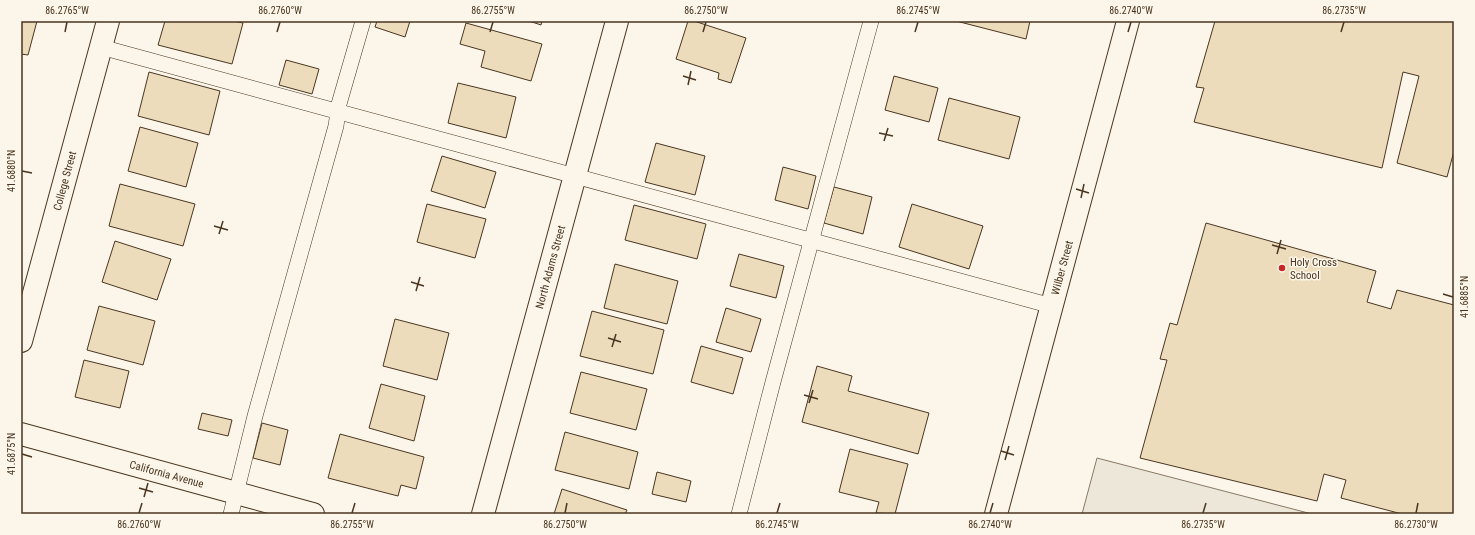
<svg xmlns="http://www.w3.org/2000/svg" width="1475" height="535" font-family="'Roboto Condensed',sans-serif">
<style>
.parking{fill:#ede7d9;stroke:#887966}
.building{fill:#ecdcbc;stroke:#4a3520}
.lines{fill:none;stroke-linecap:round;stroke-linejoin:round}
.lane-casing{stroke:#4a3520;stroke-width:16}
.street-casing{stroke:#4a3520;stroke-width:24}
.secondary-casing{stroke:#4a3520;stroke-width:24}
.lane{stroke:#fbf6e9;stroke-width:15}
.street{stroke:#fbf6e9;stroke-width:22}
.secondary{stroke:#fbf6e9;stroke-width:22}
.ticks{fill:none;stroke:#4a3520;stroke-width:1.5}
.poi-dot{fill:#c62828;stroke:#fbf6e9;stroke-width:1.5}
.labels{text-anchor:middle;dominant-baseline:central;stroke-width:3;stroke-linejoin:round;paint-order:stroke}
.street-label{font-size:11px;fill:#4a3520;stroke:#fbf6e9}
.poi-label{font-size:11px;fill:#4a3520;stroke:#fbf6e9;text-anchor:start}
.neatline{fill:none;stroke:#4a3520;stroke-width:1.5}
.ticks-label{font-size:10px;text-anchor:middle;fill:#4a3520}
</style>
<rect width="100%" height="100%" fill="#fbf6e9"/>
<path class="parking" d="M1097,458L1312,514H1082Z"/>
<g class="building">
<path d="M21,21H37L28,55L21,54Z"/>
<path d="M165,21H234L243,23L232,64L158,45Z"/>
<path d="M377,21H410L405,37L375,27Z"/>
<path d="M529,21H542L541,25Z"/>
<path d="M688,21H694L746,38L731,83L718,79L719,73L676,59Z"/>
<path d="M956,21H1030L1026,39Z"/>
<path d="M1215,21H1454V151L1447,177L1397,163L1419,76L1403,72L1382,168L1194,122L1204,88L1196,87Z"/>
<path d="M466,23L542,44L531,81L481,67L485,51L460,44Z"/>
<path d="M286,60L319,69L312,94L279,85Z"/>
<path d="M149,72L220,91L209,135L138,116Z"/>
<path d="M894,76L938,88L929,122L885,110Z"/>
<path d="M458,83L516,97L506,138L448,123Z"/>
<path d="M949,98L1020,117L1009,159L938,140Z"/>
<path d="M140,127L198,143L186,187L128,171Z"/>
<path d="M656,143L705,156L695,195L645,182Z"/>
<path d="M442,156L496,172L485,208L431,191Z"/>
<path d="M783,167L816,176L808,209L775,200Z"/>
<path d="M120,184L195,204L183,246L109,226Z"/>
<path d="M834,187L872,197L863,234L824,223Z"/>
<path d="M427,204L486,219L475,258L417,242Z"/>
<path d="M912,204L983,226L969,269L899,247Z"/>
<path d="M634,205L706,224L697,259L625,240Z"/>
<path d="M1206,223L1376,271L1367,302L1391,309L1397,290L1454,305V514H1402L1341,498L1346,480L1324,474L1317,501L1140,458L1167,360L1160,359L1170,323L1177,325Z"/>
<path d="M115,241L171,259L157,300L102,282Z"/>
<path d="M739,254L784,266L776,298L730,286Z"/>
<path d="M615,264L678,281L667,324L604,308Z"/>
<path d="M99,306L155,321L143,365L87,350Z"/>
<path d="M726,308L761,319L751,352L716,342Z"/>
<path d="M592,311L664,330L653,374L580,356Z"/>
<path d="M395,319L449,333L437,380L383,366Z"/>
<path d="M701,346L743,358L733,394L691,382Z"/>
<path d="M84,360L129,371L120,408L75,397Z"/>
<path d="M817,366L852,376L848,391L929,413L918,454L802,422Z"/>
<path d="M581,372L647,389L636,430L570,413Z"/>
<path d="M381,384L425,396L414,441L369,428Z"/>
<path d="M202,413L232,420L228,436L198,429Z"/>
<path d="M262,423L288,430L280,465L253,458Z"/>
<path d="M565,432L638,452L629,489L555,470Z"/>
<path d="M340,434L424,457L416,489L401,485L398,496L328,478Z"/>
<path d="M850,449L908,464L895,514L876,513L879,502L839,492Z"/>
<path d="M657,472L691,481L686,502L652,494Z"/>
<path d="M562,489L627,510L625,514H554Z"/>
</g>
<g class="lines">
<g class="lane-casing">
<g id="lane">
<path d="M101,47L1052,306"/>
<path d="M231,514L255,416L336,126L339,104L363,21"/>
<path d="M739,514L773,382L871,21"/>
</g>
</g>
<g class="street-casing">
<g id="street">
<path id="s1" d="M21,341L108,21"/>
<path id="s2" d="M21,434L313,514"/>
<path id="s3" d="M483,514L617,21"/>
</g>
</g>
<g class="secondary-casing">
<g id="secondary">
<path id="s4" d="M996,514L1128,21"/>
</g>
</g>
<use href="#lane" class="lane"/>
<use href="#street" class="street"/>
<use href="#secondary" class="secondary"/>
</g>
<path class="ticks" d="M65,32L67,22M277,32L280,22M490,32L493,22M703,32L706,22M915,32L918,22M1128,32L1131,22M1341,32L1344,22M683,76L696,80M688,85L691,71M879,133L893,136M884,141L888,128M22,171L32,173M1076,189L1089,193M1081,198L1084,184M214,226L228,230M219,234L223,221M1272,245L1286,249M1277,254L1281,240M411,282L424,286M416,291L420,277M1443,294L1453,297M608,338L621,342M612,347L616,334M804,395L818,399M809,403L813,390M1001,451L1014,455M22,454L32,457M1005,460L1009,446M139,488L153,492M144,497L148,483M139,513L142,503M352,513L355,503M565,513L567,503M777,513L780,503M990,513L993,503M1203,513L1206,503M1416,513L1418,503"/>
<circle class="poi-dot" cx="1282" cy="268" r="4"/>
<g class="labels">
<g class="street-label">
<text stroke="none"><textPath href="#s1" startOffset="166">College Street</textPath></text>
<text stroke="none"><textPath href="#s3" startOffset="256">North Adams Street</textPath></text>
<text stroke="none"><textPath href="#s4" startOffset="255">Wilber Street</textPath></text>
<text stroke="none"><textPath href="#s2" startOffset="151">California Avenue</textPath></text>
</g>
<g class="poi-label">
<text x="1290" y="262">Holy Cross<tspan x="1290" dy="13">School</tspan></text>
</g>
</g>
<rect width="1475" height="535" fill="none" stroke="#fbf6e9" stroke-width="44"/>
<rect x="22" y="22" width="1431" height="491" class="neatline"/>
<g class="ticks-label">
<text x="67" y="14">86.2765°W</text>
<text x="280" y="14">86.2760°W</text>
<text x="493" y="14">86.2755°W</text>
<text x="706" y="14">86.2750°W</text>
<text x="918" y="14">86.2745°W</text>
<text x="1131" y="14">86.2740°W</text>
<text x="1344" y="14">86.2735°W</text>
<text transform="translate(11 171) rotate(-90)" y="4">41.6880°N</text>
<text transform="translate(1464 297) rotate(-90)" y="4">41.6885°N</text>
<text transform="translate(11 454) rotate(-90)" y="4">41.6875°N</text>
<text x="139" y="528">86.2760°W</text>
<text x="352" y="528">86.2755°W</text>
<text x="565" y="528">86.2750°W</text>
<text x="777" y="528">86.2745°W</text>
<text x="990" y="528">86.2740°W</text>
<text x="1203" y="528">86.2735°W</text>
<text x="1416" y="528">86.2730°W</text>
</g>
</svg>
